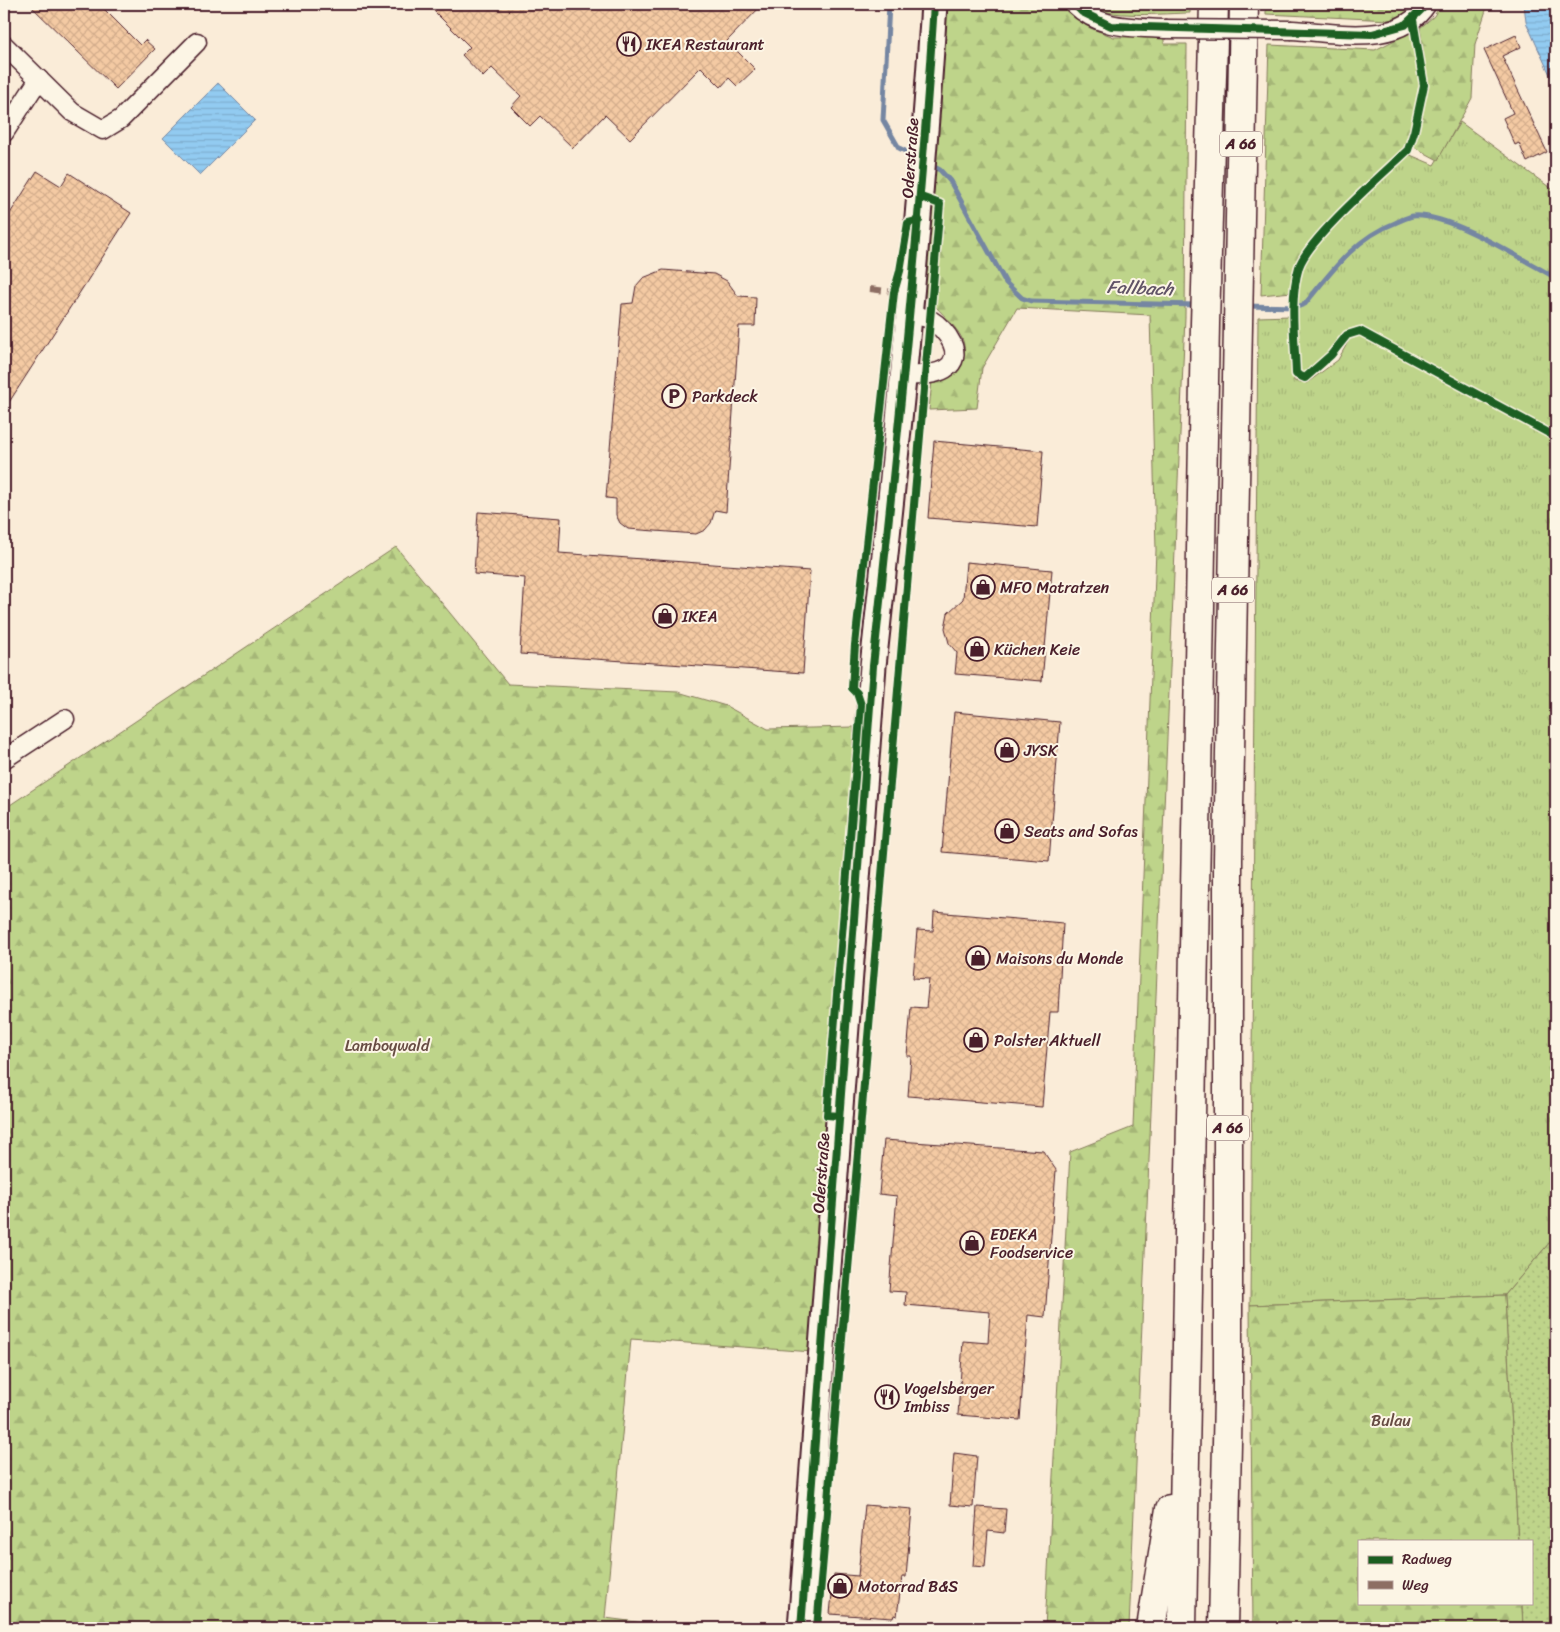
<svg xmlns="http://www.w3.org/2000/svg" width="1560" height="1632" font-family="Sriracha,sans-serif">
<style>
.grass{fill:url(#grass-tufts);stroke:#847a5a}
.forest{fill:url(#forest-firs);stroke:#847a5a}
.park{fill:url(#park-dots);stroke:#847a5a}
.water{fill:url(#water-rules);stroke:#7586a2}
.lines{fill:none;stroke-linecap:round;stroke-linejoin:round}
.stream{stroke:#7586a2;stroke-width:5}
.building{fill:url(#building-cross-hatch);stroke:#4a1f2b}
.street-casing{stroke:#4a1f2b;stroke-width:21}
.secondary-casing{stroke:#4a1f2b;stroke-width:29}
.highway-casing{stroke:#4a1f2b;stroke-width:31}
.street{stroke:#fcf5e5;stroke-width:18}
.secondary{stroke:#fcf5e5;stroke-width:25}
.highway{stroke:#fcf5e5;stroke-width:28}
.street-bridge-casing{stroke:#4a1f2b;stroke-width:21;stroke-linecap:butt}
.street-bridge{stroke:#fcf5e5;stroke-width:18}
.quiet{stroke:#8d6e63;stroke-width:6;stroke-dasharray:12 6;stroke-linecap:butt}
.cycleway-casing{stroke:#fcf5e5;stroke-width:11}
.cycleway{stroke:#1b5e20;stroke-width:8}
.labels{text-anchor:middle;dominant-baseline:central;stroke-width:4;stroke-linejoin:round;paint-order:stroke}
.shield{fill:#fcf5e5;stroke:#7f5f63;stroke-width:1}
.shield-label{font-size:15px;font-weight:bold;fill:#4a1f2b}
.poi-label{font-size:16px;fill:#4a1f2b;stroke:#fcf5e5;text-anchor:start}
.street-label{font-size:16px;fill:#4a1f2b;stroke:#fcf5e5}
.park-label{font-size:16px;fill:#674c43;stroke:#fcf5e5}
.water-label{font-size:18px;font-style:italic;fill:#605366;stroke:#fcf5e5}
</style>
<defs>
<pattern id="grass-tufts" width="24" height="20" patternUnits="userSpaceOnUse" patternTransform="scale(1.25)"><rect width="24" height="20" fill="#bed48a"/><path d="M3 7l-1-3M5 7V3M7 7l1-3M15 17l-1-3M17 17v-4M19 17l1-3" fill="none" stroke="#a5b677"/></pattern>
<pattern id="forest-firs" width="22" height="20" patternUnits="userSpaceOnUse" patternTransform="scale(1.25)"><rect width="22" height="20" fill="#bed48a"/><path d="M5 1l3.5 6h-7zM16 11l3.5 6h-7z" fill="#a5b677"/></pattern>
<pattern id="park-dots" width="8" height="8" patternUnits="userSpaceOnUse" patternTransform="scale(1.25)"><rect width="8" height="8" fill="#bed48a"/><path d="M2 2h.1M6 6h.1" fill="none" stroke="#a5b677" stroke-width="1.8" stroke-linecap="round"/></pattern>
<pattern id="water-rules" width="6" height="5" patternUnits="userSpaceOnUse" patternTransform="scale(1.25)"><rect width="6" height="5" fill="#92cbf1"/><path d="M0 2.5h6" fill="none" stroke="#7faecf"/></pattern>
<pattern id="building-cross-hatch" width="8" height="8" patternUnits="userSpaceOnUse" patternTransform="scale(1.25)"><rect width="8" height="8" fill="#f4caa3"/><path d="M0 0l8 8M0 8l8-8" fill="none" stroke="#d3ad8c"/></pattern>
</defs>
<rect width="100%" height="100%" fill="#faecd8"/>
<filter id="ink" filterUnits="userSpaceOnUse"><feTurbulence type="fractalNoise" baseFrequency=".02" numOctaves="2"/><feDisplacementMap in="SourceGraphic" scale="10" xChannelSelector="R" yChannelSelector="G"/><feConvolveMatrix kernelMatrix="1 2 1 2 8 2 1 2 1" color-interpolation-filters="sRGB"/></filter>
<g filter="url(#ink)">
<path class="grass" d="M1460,122L1556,192V1235L1505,1295L1250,1305L1258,317L1290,316L1294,381L1307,383L1338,360L1354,331L1346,333L1330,354L1306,373L1299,372C1298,349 1293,307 1296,287C1305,243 1375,186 1408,154L1434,165Z"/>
<g class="forest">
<path d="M944,4H1060L1090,28L1114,37H1164V44H1187L1185,317L1129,1628H1045L1070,1152L1133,1127L1156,550L1150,315L1017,308L982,368L977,408L929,410L932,381L957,373C960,364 965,356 964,346C964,331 932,305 922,292Z"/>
<path d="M1089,4H1190V13C1166,13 1105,20 1089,4Z"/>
<path d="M1266,4H1419L1407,13L1390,20L1266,14Z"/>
<path d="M1441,4H1488L1475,44L1472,98L1438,160L1414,147L1428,85L1420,28L1434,16Z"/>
<path d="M1411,32L1422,85L1406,148L1305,251L1297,266L1292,292L1261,295L1269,45L1375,50Z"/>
<path d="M396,547L508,684L678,692L726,706L768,729L854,727L813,1352L631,1339L605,1618L685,1628H4V809Z"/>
<path d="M1505,1295L1518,1541H1359V1603H1522L1523,1628H1253L1250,1305Z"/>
</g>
<path class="park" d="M1556,1235V1628H1523L1522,1603H1531V1541H1518L1505,1295Z"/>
<g class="water">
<path d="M1524,4H1556V88L1526,22Z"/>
<path d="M218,83L255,120L200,175L163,138Z"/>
</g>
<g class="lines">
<g class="stream">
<path d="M889,4L883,120L899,148L915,156"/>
<path d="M929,164L940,170L950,181L1006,283L1022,298L1031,301L1197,305"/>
<path d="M1246,306L1297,307L1305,304C1331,272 1355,238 1395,223C1400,221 1407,217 1413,216C1449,213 1523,260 1556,278"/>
</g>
</g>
<g class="building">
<path d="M29,4H99L140,45L145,40L155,49L116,89Z"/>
<path d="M427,4H763L727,41L755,69L737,86L729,78L721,87L701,67L630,139L605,115L573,148L540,116L530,126L511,107L521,96L492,68L483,77L462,55L470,47Z"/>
<path d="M1516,35L1521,47L1502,56L1547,152L1527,162L1519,143L1515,145L1503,118L1513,113L1484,50Z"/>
<path d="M37,171L61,186L69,173L131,213L4,410V223Z"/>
<path d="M663,270L714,274L727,281L738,296L756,297L755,326H739L726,512L715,510L711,523L705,530L696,534L628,529L620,523L616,515V499L606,498L622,304L633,303L636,286L643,278Z"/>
<path d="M934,441L1043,451L1037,527L928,518Z"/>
<path d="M478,512L561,518L559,553L810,571L803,673L520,654L525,578L474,574Z"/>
<path d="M966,562L1052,570L1042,681L955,674L957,653L949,643L945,628L948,613L963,599Z"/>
<path d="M954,712L1060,722L1049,861L942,852Z"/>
<path d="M934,912L1063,923L1058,1012H1050L1042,1107L908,1096L911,1056H907L911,1007L926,1008L929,979L913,978L917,930L933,931Z"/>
<path d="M884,1140L1043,1151L1056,1170L1045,1317L1028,1315L1020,1420L958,1415L963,1341L988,1343L990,1312L905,1305L906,1292L889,1291L897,1196L879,1194Z"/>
<path d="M954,1453L977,1456L973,1507L950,1505Z"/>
<path d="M865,1505L912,1509L906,1577H902L897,1616L894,1615L893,1618L830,1614L834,1574L858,1576Z"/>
<path d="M977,1507L1006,1509L1004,1533L988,1531L985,1567L973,1566Z"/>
</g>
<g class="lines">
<g class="street-casing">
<g id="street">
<path d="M1074,4C1099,29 1131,27 1165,29"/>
<path d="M1292,30C1336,32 1399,48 1427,4"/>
<path d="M4,45L72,112L103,130L121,119L197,42"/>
<path d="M4,133L39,79"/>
<path d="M903,376C916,375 933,376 945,369C967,356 946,329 931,320C925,316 915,316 908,315"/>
<path d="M4,759L65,719"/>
</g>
</g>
<g class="secondary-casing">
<path id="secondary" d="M801,1628L873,666C897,446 920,225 934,4"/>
</g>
<g class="highway-casing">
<g id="highway">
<path d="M1151,1628L1170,1509"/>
<path d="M1182,1628L1205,324L1214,4"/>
<path d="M1223,1628L1228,1397V860L1244,4"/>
</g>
</g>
<use href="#street" class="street"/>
<use href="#secondary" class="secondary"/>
<use href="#highway" class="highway"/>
<g class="street-bridge-casing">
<path id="street-bridge" d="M1165,29L1292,30"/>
</g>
<use href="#street-bridge" class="street-bridge"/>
<path class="quiet" d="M870,289L894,292"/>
<g class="cycleway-casing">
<g id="cycleway">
<path d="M1074,4L1082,12L1111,26L1372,34L1405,25L1427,4"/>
<path d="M1413,20L1424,85L1414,132L1408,150C1384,173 1308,239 1299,267C1289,300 1295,340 1296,374L1305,378L1331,355L1347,335L1360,331L1556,437"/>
<path d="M839,1116L827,1115L861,705L857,693L852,688L855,645L894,292L900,271L908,223L919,220"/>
<path d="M801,1628L873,666C897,446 920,225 934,4"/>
<path d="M817,1628L940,204L921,197"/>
</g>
</g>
<use href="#cycleway" class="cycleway"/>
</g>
</g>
<defs>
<g id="restaurant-ring" transform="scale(1.25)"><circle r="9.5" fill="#fcf5e5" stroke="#4a1f2b" stroke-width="1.5"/><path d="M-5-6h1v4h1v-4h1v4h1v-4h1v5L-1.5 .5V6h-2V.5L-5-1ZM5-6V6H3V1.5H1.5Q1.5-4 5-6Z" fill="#4a1f2b"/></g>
<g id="parking-ring" transform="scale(1.25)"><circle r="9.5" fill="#fcf5e5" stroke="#4a1f2b" stroke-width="1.5"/><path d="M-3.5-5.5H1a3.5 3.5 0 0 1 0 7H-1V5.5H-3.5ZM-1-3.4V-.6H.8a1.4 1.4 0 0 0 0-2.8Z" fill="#4a1f2b"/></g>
<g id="shop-ring" transform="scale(1.25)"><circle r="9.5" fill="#fcf5e5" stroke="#4a1f2b" stroke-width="1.5"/><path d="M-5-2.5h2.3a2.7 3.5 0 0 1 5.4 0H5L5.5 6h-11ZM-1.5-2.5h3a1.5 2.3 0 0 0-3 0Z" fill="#4a1f2b"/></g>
</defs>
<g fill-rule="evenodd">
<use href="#restaurant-ring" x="629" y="44"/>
<use href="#parking-ring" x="674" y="396"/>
<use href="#shop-ring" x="983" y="587"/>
<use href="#shop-ring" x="665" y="616"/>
<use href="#shop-ring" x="977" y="649"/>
<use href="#shop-ring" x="1007" y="750"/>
<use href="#shop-ring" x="1007" y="831"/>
<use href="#shop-ring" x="978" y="958"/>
<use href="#shop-ring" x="976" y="1040"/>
<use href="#shop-ring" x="972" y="1243"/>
<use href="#restaurant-ring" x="887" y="1397"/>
<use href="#shop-ring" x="840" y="1586"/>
</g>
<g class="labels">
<g class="shield">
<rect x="1220" y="131.5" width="42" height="25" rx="4"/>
<rect x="1212" y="577.5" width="42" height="25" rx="4"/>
<rect x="1207" y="1115.5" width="42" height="25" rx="4"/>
</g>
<g class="shield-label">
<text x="1241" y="144">A 66</text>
<text x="1233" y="590">A 66</text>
<text x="1228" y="1128">A 66</text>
</g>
<g class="poi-label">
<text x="646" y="44">IKEA Restaurant</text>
<text x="692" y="396">Parkdeck</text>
<text x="1000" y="587">MFO Matratzen</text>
<text x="682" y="616">IKEA</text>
<text x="994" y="649">Küchen Keie</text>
<text x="1024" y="750">JYSK</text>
<text x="1024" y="831">Seats and Sofas</text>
<text x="996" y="958">Maisons du Monde</text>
<text x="994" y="1040">Polster Aktuell</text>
<text x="990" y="1234">EDEKA<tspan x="990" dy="18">Foodservice</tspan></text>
<text x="904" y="1388">Vogelsberger<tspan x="904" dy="18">Imbiss</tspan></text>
<text x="858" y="1586">Motorrad B&amp;S</text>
</g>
<g class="street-label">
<text transform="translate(910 158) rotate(-86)">Oderstraße</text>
<text transform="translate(821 1173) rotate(-86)">Oderstraße</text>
</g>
<g class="park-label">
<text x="387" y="1045">Lamboywald</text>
<text x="1391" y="1420">Bulau</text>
</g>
<g class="water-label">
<text transform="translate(1140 288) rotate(2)">Fallbach</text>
</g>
</g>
<rect width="1560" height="1632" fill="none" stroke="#fcf5e5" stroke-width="20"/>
<rect x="10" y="10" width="1540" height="1612" fill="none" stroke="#4a1f2b" stroke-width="2" filter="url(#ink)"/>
<rect x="1358" y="1540" width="175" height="65" fill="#fcf5e5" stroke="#b59f9b"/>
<rect x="1368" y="1556" width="25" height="8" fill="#1b5e20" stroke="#b59f9b"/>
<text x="1402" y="1564" font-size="15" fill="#4a1f2b">Radweg</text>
<rect x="1368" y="1581" width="25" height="8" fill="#8d6e63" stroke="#b59f9b"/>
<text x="1402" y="1590" font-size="15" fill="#4a1f2b">Weg</text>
</svg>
